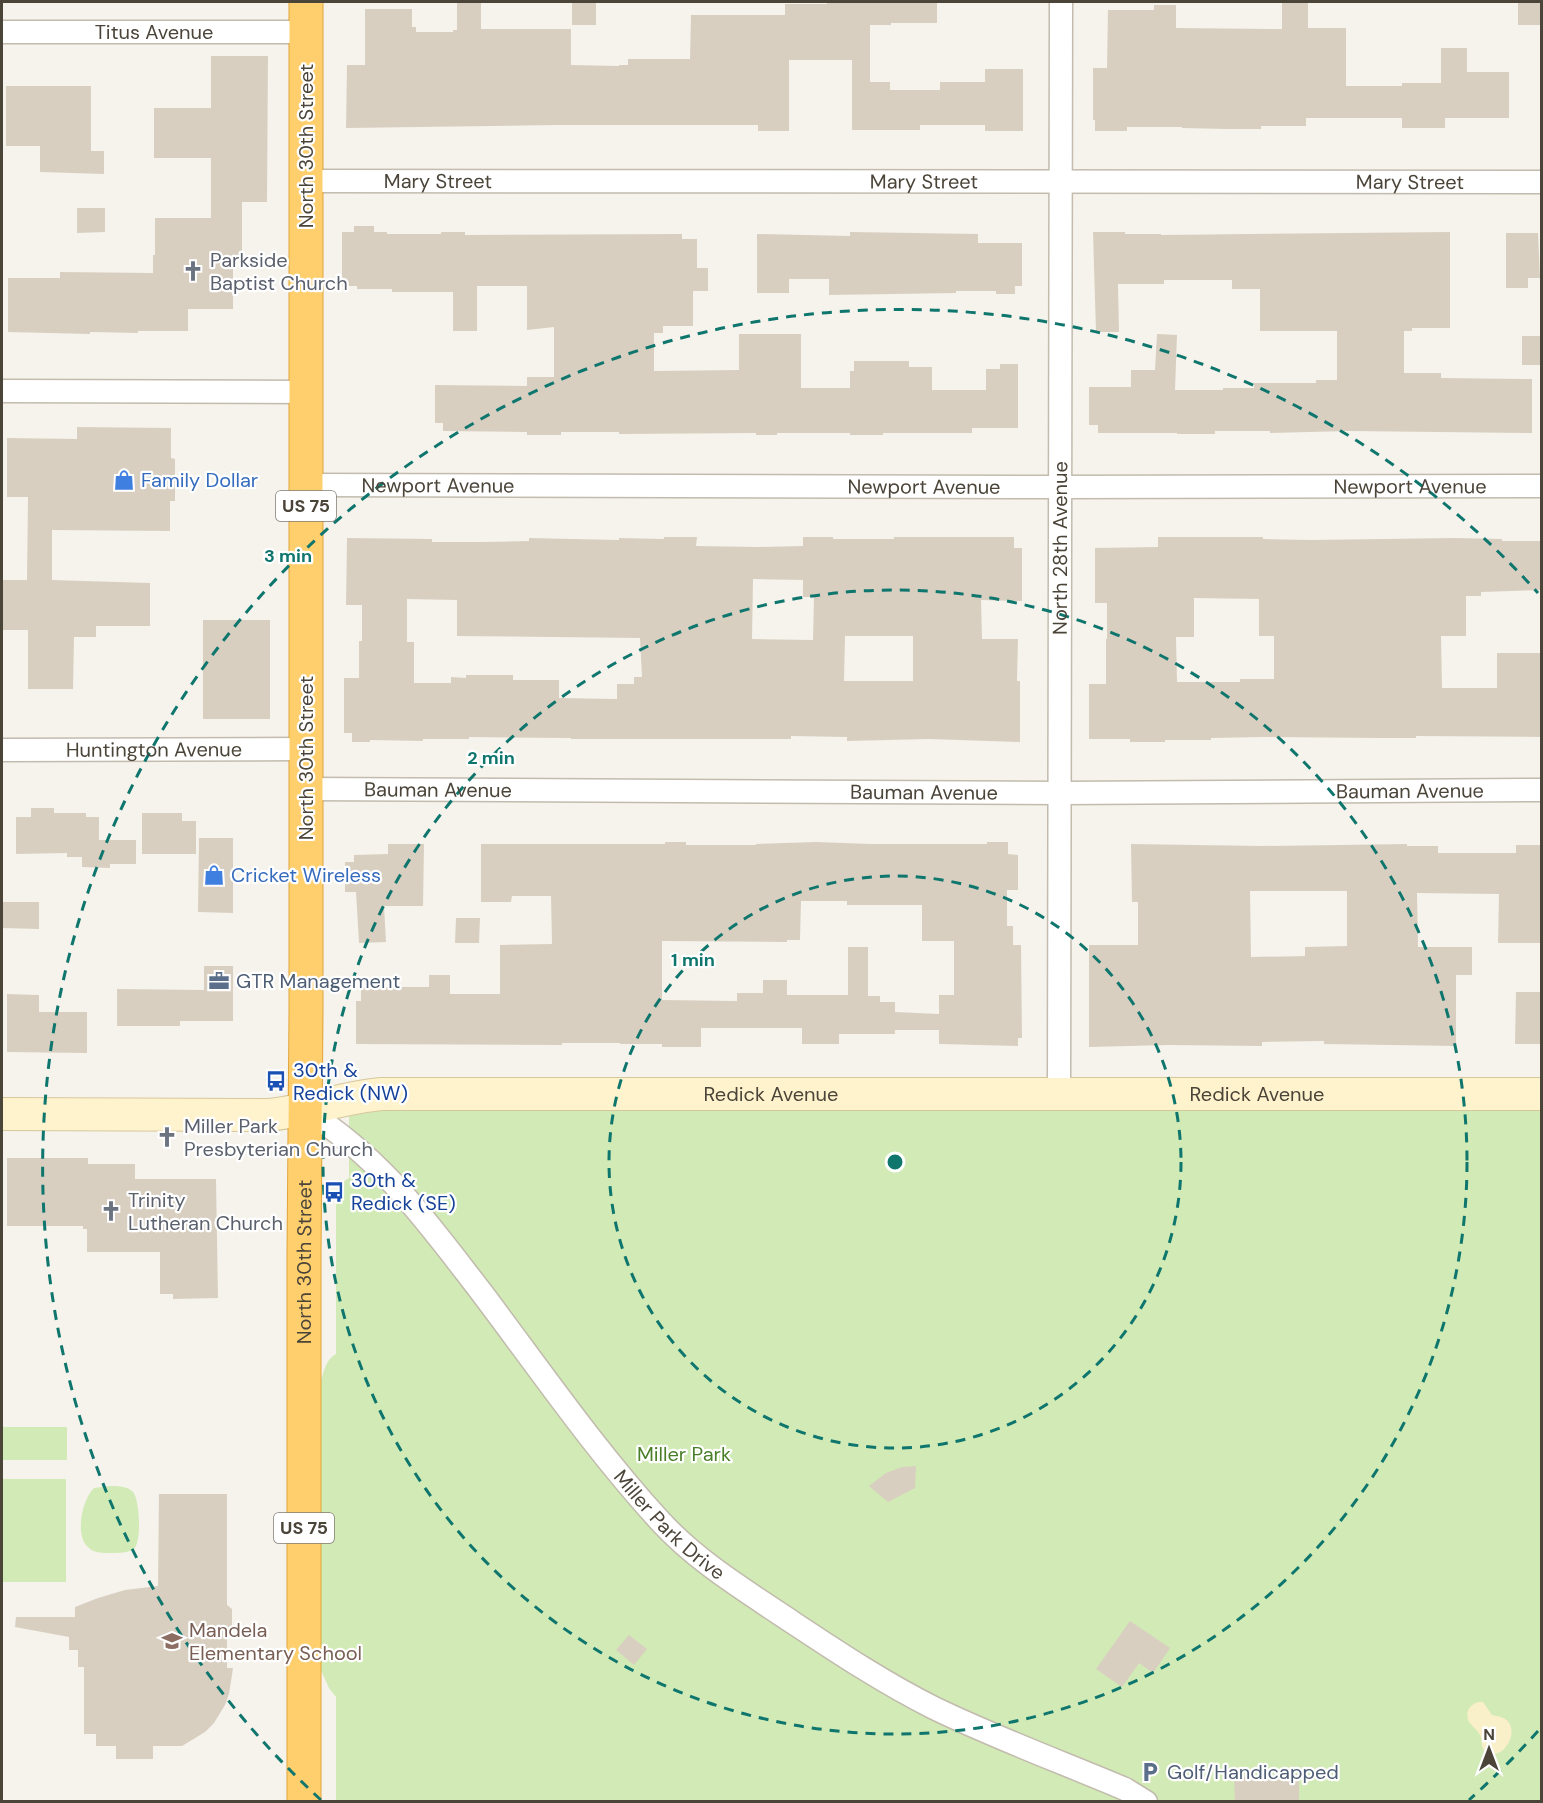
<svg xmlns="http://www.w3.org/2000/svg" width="1543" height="1803" font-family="'DM Sans',sans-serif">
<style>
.green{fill:#d2eab5}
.sand{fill:#f9efc9}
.building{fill:#d8cfc1;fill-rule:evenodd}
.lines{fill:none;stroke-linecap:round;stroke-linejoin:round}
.street-casing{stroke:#c2bbae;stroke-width:25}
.secondary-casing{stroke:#d6c79b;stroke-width:34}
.highway-casing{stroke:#e0a43c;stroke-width:35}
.street{stroke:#fff;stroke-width:22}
.secondary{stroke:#fff3cd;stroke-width:32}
.highway{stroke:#ffcf6e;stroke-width:33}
.ring{fill:none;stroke:#0f766e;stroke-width:3;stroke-dasharray:10 8}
.labels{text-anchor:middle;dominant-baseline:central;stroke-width:4.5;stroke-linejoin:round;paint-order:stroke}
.shield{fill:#fff;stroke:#817c74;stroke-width:1.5}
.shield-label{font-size:18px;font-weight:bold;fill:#4b4439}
.street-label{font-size:20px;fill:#4b4439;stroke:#fff}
.worship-label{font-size:20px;fill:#5b616d;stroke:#fff;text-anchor:start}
.shop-label{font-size:20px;fill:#366cbe;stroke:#fff;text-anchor:start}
.service-label{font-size:20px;fill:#4e5e75;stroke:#fff;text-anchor:start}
.transit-label{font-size:20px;fill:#164399;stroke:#fff;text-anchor:start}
.park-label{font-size:20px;fill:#4a7f2a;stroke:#fff}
.education-label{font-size:20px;fill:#785e54;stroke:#fff;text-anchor:start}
.centre{fill:#0f766e;stroke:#fff;stroke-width:3}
.ring-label{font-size:18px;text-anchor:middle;font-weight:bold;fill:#0f766e;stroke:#fff;stroke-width:4.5;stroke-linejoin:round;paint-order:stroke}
</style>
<rect width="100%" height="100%" fill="#f6f3ec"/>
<g class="green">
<path d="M1541,1107V1801H336V1697L329,1688L320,1668V1384C324,1372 325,1360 336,1354V1200C338,1190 339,1183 349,1178V1116L366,1109Z"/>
<rect x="2" y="1427" width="65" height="33"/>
<rect x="2" y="1479" width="64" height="103"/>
<path d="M110,1486C117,1486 126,1486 132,1491C140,1497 142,1542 134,1549C128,1553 118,1553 111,1553C104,1553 94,1553 89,1548C74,1537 82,1499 94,1488Z"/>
</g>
<path class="sand" d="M1478,1702H1483L1492,1715C1495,1716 1498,1716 1501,1717C1524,1725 1505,1763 1486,1752C1480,1748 1483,1741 1480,1735C1477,1729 1471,1726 1468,1720C1466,1710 1469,1706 1478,1702Z"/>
<g class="building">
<path d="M457,2H481V29H571V65L619,66V65H628V59H690L691,15H785V4H827V2H937V23H891V25H870V82H890V90H940V82H985V69H1023V131H985V125H920V130H852V60H789V131H758V125H556L346,128L347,65H365V9H412V27H416V32H453V30H457Z"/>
<rect x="572" y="2" width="24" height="23"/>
<path d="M1282,2H1308V28H1346V86H1402V83H1441V48H1467V72H1509V118H1445V128H1402V118H1306V126H1261V129H1228L1182,128V127H1127V131H1095V120H1093V68H1107L1108,10H1154V5H1176V28L1282,29Z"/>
<rect x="1518" y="2" width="23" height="23"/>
<path d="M211,56H268L267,202H242V259H233V309H188V331H138V333L90,332V334L8,332V278H60V272L153,273V255H155V218H211V158H154V108H211Z"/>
<path d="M6,86H91V151H104V174L40,172V146H6Z"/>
<path d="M77,208H105V232L77,233Z"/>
<path d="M354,226H374V232H387V234H441V232H465V235L682,234V239H697V268H708V291H693V326H663V333H654V371L739,370V334H801V388H850V371H854V361H909V367H932V390H986V369H1000V364H1018V428H972V433H883V435H850V433H777V435H756V433L619,434V432H561V435H527V432L443,431V423H435V385L527,386V377H554V327L527,330V286H477V331H453V292H392V289H357V286H342V232H354Z"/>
<path d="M850,232L978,234V243H1022V286H1015V294H996V291H956V293L829,295V279H789V293H757V234L850,236Z"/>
<path d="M1093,232H1125V234H1161V235L1450,232V328H1412V331H1404V373H1441V378L1532,379V433L1349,431L1270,433V431H1215V434H1177V433H1098V425H1089V387H1131V370H1155L1157,334L1177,335L1175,390H1223V388H1254V383H1316V380H1337V331H1260V289H1232V280H1164V284H1118L1119,332H1096Z"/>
<path d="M1506,233H1538L1540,278H1528V288H1506Z"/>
<rect x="1522" y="336" width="19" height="29"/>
<path d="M77,427L171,428V458L175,459V501H170V531L52,530V580L150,583V626H96V637H74L73,689H28V630H2V580H27L28,497H7V438L77,439Z"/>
<path d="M664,537H697L696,546L758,547L803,546V537H833V539H894V537H1014V548H1022V601L981,600L982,639H1018L1017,681H1020V742L929,739L847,741V737L791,736V739H571V738L469,737V739H423V741L370,740V742H352V733H344V678H359V641H362V605H346L347,538L432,539V542H483L529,541V538L619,540V538L664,539ZM753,579L803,580V597H814L813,640L752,639ZM407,599L457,600V636L640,638L642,677H634V684H617V699L559,698V680H513V675H466V678L451,677V683H414V642H407ZM845,636H913V681H844Z"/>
<path d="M1158,537H1263V539L1312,540L1455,538L1502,539V541H1542V590L1481,592V596H1466V636H1441L1442,688H1497V653H1542V737L1416,736V738H1381L1263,737L1211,738V740H1165V742H1130V739H1089V684H1106V639H1107V603H1095V548L1158,547ZM1194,598L1259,599V636H1274V679H1240V682H1177L1176,637H1194Z"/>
<rect x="203" y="620" width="67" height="99"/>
<path d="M31,808H54V813H86V817H99V840H136V864H110V868L82,867V857H67V853L16,854V817H31Z"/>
<path d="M142,813H182V821H196V854H142Z"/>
<path d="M199,838H233V913L198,912Z"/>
<path d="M665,842H686V845H756V844L816,842L871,844H987V842H1008V854L1018,855V890H1007V926H1013V945H1021L1022,1038H1018V1046L939,1044V1021V1030H895V1034H839V1044H802V1028H701V1047H662V1044H620V1043H562V1045L356,1044V1001H361V987H429V975H450V994H500V945L552,944L551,896H512L511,902H481V844H665ZM801,901H847V905H922V941H954V995H939V1014L895,1012V1002H880V996H868V947H848V995H787V980H763V993H737V1001L662,1000V941L787,942V940H800Z"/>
<path d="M388,844H424L423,906H384L386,942L359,943L356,892H345V862H354V855L388,854Z"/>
<path d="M1131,844L1261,846L1407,844V846H1438V853H1516V845H1542V943H1498L1499,894L1417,893L1418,947H1472V975H1456V1046L1324,1044V1041L1262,1042V1046L1168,1045L1089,1047V945H1138V902H1132ZM1250,891H1347V946L1305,947V956L1251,957Z"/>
<path d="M2,902H39V929L2,928Z"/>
<path d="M456,918H480L479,943H455Z"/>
<path d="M204,966H233V1021H180V1026H117V989L204,990Z"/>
<path d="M1516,992H1542V1044H1515Z"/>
<path d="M7,994L39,995V1012H87V1053L7,1052Z"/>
<path d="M7,1158H88V1164H135V1179H216L218,1298L173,1299V1294H160V1252H87V1229H83V1226H7Z"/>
<path d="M916,1466L915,1488L888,1502L869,1486L886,1473L902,1467Z"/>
<path d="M159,1494H227V1605L232,1609V1634L227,1638V1668H233L229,1694L225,1705L214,1723L205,1732L182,1746H153V1759H116V1746H96V1734H84V1667H78V1650H69V1637L15,1627L16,1617H75V1607L98,1598L125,1590L158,1586Z"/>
<path d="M1130,1621L1170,1648L1153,1673L1139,1663L1122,1687L1096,1669Z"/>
<path d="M629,1635L647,1649L634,1665L616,1650Z"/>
<path d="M1299,1774V1802H1235L1234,1777Z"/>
</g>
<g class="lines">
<g class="street-casing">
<g id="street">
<path id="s1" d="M2,32H306"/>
<path id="s2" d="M306,181L1542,182"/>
<path d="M2,391L307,392"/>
<path id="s3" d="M306,485L1060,487L1542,486"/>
<path id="s4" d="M2,750L305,749"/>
<path id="s5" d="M306,789L1060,793L1542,790"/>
<path id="s6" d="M1059,1094L1061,2"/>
<path id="s7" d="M305,1110C383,1159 427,1222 482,1293C540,1370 595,1450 660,1521C695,1559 738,1586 780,1614C830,1647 880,1681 934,1708C996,1738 1061,1762 1125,1789L1146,1802"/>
</g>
</g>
<g class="secondary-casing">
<g id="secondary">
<path id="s8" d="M2,1114L267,1115C306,1112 343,1097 382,1094H1542"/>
</g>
</g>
<g class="highway-casing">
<g id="highway">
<path id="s9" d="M304,1802V1255L306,1011V2"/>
</g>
</g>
<use href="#street" class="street"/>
<use href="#secondary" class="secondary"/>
<use href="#highway" class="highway"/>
</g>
<g class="ring">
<circle cx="895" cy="1162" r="286"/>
<circle cx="895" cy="1162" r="572"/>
<path d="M1538 1731A858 858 0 0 1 1469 1800M321 1800A858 858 0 1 1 1538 593"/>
</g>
<defs>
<g id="church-bare" transform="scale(1.62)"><path d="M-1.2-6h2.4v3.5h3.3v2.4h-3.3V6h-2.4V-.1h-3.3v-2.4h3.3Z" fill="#6b7280" stroke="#fff" stroke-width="2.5" paint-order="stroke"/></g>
<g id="shop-bare" transform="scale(1.62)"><path d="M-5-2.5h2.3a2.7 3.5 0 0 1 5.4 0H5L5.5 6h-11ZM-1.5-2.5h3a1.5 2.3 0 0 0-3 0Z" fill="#3f7fe0" stroke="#fff" stroke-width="2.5" paint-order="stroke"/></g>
<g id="office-bare" transform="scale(1.62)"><path d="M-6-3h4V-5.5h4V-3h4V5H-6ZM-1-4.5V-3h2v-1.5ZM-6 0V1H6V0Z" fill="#5c6f8a" stroke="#fff" stroke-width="2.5" paint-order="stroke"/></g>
<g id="bus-bare" transform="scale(1.62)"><path d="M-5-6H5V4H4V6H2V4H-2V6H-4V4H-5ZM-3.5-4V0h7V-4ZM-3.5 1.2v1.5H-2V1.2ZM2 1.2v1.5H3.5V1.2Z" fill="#1a4fb4" stroke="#fff" stroke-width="2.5" paint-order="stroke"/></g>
<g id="school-bare" transform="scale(1.62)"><path d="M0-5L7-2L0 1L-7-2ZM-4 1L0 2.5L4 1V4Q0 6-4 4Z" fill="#8d6e63" stroke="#fff" stroke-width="2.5" paint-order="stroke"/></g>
<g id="parking-bare" transform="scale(1.62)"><path d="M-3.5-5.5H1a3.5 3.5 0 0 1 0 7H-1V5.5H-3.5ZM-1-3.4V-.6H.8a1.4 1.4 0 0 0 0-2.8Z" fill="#5c6f8a" stroke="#fff" stroke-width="2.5" paint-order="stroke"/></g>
</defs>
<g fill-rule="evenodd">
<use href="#church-bare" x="193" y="271"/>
<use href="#shop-bare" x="124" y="480"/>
<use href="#shop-bare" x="214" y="875"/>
<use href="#office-bare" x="219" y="981"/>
<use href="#bus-bare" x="276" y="1081"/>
<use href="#church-bare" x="167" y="1137"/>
<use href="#bus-bare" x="334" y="1192"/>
<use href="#church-bare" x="111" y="1211"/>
<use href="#school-bare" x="172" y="1641"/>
<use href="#parking-bare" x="1150" y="1772"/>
</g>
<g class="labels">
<g class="shield">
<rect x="276" y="491" width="60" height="30" rx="4.5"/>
<rect x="274" y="1513" width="60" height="30" rx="4.5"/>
</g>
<g class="shield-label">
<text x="306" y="506">US 75</text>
<text x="304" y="1528">US 75</text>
</g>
<g class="street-label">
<text stroke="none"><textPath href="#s1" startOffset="152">Titus Avenue</textPath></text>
<text transform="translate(306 146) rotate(-90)">North 30th Street</text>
<text stroke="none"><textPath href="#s2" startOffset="132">Mary Street</textPath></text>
<text stroke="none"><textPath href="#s2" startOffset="618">Mary Street</textPath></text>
<text stroke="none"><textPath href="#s2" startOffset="1104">Mary Street</textPath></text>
<text stroke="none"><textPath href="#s3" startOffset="132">Newport Avenue</textPath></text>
<text stroke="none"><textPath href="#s3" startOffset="618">Newport Avenue</textPath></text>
<text stroke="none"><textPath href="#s3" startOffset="1104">Newport Avenue</textPath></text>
<text stroke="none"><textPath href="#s6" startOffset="546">North 28th Avenue</textPath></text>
<text stroke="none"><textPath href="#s4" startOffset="152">Huntington Avenue</textPath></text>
<text transform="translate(306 758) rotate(-90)">North 30th Street</text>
<text stroke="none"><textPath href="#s5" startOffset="132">Bauman Avenue</textPath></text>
<text stroke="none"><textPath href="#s5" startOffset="1104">Bauman Avenue</textPath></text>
<text stroke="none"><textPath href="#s5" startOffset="618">Bauman Avenue</textPath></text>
<text stroke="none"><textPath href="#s8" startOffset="771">Redick Avenue</textPath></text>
<text stroke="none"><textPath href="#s8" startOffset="1257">Redick Avenue</textPath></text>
<text stroke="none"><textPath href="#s9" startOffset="540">North 30th Street</textPath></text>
<text stroke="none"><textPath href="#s7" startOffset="555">Miller Park Drive</textPath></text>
</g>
<g class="worship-label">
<text x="210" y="260">Parkside<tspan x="210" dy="23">Baptist Church</tspan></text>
<text x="184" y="1126">Miller Park<tspan x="184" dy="23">Presbyterian Church</tspan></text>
<text x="128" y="1200">Trinity<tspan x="128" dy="23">Lutheran Church</tspan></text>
</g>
<g class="shop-label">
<text x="141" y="480">Family Dollar</text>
<text x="231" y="875">Cricket Wireless</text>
</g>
<g class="service-label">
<text x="236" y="981">GTR Management</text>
<text x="1167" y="1772">Golf/Handicapped</text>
</g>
<g class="transit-label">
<text x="293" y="1070">30th &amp;<tspan x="293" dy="23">Redick (NW)</tspan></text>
<text x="351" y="1180">30th &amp;<tspan x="351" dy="23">Redick (SE)</tspan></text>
</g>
<g class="park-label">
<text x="684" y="1454">Miller Park</text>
</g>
<g class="education-label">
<text x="189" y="1630">Mandela<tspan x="189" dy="23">Elementary School</tspan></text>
</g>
</g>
<circle cx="895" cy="1162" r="9" class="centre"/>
<g class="ring-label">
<text x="288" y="562">3 min</text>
<text x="491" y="764">2 min</text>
<text x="693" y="966">1 min</text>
</g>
<rect width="1543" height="1803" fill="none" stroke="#4b4439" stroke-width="6"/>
<g transform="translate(1489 1749)" stroke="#ffffff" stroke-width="4.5" paint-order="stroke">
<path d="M0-4.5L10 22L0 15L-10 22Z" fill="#4b4439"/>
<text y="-9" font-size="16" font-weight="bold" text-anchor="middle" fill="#4b4439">N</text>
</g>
</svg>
